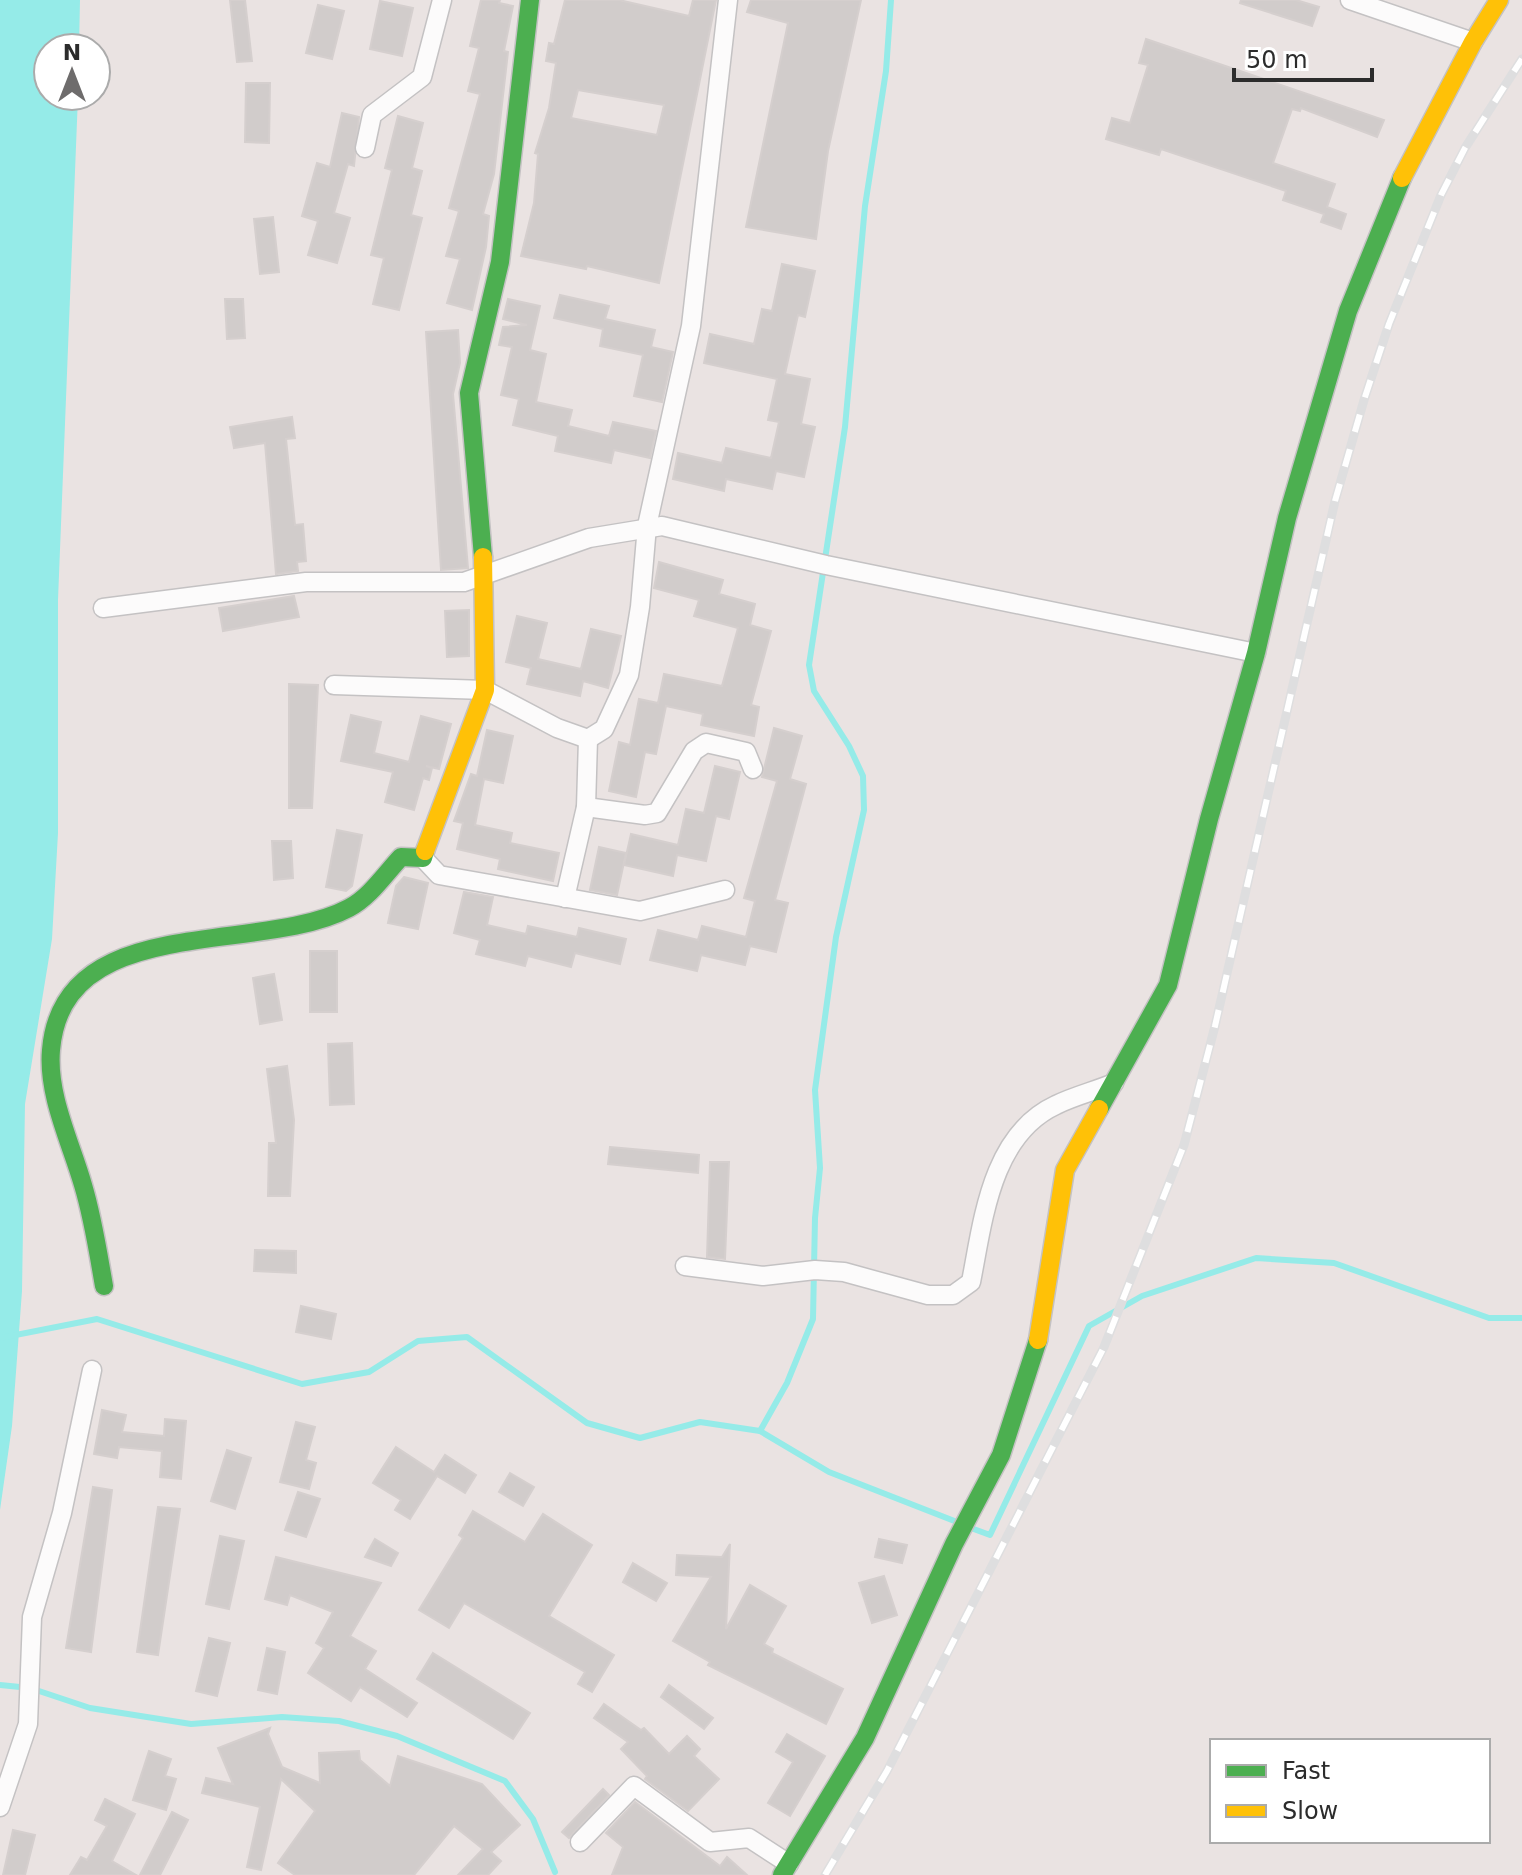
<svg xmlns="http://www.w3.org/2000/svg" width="1522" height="1875" font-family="'DejaVu Sans',sans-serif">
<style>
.water{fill:#95ebe8}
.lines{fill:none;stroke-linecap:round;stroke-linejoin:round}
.stream{stroke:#95ebe8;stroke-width:6}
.building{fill:#d1cccb;stroke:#d5cfce;stroke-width:2;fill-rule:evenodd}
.street-casing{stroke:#c4c2c3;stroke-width:21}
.fast-casing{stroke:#c4c2c3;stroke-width:21}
.slow-casing{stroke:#c4c2c3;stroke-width:21}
.street{stroke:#fcfbfb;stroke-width:18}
.fast{stroke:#4caf50;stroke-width:18}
.slow{stroke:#ffc107;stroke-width:18}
.rail-casing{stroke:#dededf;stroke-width:9}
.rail{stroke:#fff;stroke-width:6;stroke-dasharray:18;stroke-linecap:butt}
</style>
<rect width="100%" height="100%" fill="#eae3e2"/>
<path class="water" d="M0,0H80L79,48H48V96H78L58,600V833L52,939L25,1104L22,1291L12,1426L0,1510Z"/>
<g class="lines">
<g class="stream">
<path d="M0,1338L97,1319L302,1384L369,1372L418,1341L467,1337L587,1423L640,1438L700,1422L760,1431L829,1472L957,1522"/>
<path d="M760,1431L787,1383L813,1319L815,1218L820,1168L815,1090L836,937L864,810L863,776L849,746L814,691L809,665L845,427L865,206L886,71L891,0"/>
<path d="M971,1528L990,1535L1089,1326L1142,1296L1256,1258L1334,1263L1489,1318H1522"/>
<path d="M0,1685L30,1688L90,1708L191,1724L282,1717L339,1721L397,1736L505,1781L533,1819L555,1872"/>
</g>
</g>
<g class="building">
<path d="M230,0H245L252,61L237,62Z"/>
<path d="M481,0H500L499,3L513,6L504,51L508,52L494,174L483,214L489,216L486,247L472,310L447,303L460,259L446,256L459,211L449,208L480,94L468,91L479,48L470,46Z"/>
<path d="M565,0H619L689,16L693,0H716L659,283L587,266L586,269L521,256L534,203L538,154L535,153L549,108L556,63L546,61L549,43L554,44ZM578,90L664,105L657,135L571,118Z"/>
<path d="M751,0H861L828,151L816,239L746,227L788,23L747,12Z"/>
<path d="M1241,0H1296L1319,7L1312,26L1240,3Z"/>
<path d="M380,1L413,8L402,56L370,49Z"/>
<path d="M318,5L344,11L332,59L306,53Z"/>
<path d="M1146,39L1384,120L1377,137L1301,108L1300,111L1292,109L1273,163L1335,184L1327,207L1346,214L1341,229L1321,222L1324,214L1283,200L1286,191L1161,149L1159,155L1106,139L1112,118L1130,123L1148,65L1139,63Z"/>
<path d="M246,83H270L269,143L245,142Z"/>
<path d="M342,113L359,117L354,166L348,164L334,213L350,218L337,263L308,255L318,221L302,216L317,163L330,167Z"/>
<path d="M398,116L423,123L412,168L422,171L411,215L422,218L399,310L373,304L384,258L371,255L392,170L385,168Z"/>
<path d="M273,217L279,272L260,274L254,219Z"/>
<path d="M782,264L815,271L805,317L798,315L785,374L810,379L801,424L815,427L804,477L776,471L772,489L726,479L724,491L673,479L678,453L722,463L726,448L771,458L779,422L768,420L777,379L704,363L710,334L754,344L762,309L772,311Z"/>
<path d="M560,295L609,306L605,319L655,330L651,347L673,352L662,402L634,396L643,355L600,346L603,329L554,318Z"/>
<path d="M225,299H243L245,338L227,339Z"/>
<path d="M508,299L540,306L530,350L546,354L536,402L572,410L568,426L609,436L613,422L656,431L650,458L614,450L611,463L555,451L558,436L513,425L519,399L501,395L512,347L499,345L503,327L527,325L503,319Z"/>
<path d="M458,330L460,363L453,394L468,568L441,570L426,332Z"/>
<path d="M292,417L295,438L286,439L295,525L303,524L306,561L297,562L298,571L276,574L265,443L234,448L230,427Z"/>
<path d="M659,562L723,580L719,594L755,604L750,625L771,631L751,705L759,707L754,736L701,725L703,714L666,706L656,754L645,752L636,797L609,791L619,742L630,745L639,699L658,703L664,674L722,686L738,628L694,616L699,600L654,588Z"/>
<path d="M294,596L299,617L223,631L219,608Z"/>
<path d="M469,610V656L447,657L445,611Z"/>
<path d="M517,616L547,623L538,659L581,669L591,629L621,636L608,688L583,681L580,696L527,684L531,668L506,662Z"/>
<path d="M289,684L318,685L312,808H289Z"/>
<path d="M351,715L381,722L374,753L409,762L421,716L451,724L439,769L426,766L432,768L429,780L423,778L414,810L385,802L393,772L341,761Z"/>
<path d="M774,728L802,736L790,779L806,784L775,900L788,903L776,952L750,946L745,965L701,955L697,971L650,960L658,930L698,940L702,926L746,937L755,901L744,898L777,781L762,777Z"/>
<path d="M487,730L513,736L503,783L484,779L475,825L512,833L510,843L559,853L553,881L498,869L500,859L457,849L463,823L454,821L471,774L477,776Z"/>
<path d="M715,766L740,772L729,819L716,816L706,861L677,855L673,876L624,865L631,834L678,845L686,809L704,813Z"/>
<path d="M337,830L362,835L352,886L346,891L326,887Z"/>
<path d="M272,841H291L293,878L274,880Z"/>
<path d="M599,847L626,853L617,895L590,890Z"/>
<path d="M404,877L428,883L418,929L388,923L396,886Z"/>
<path d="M464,892L493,897L487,925L526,934L528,926L577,937L579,928L626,939L620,964L575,953L571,967L528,956L525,966L476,954L480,940L454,933Z"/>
<rect x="310" y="951" width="27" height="61"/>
<path d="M274,974L282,1020L260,1024L253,978Z"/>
<path d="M352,1043L354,1104L330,1105L328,1044Z"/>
<path d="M287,1066L294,1120L290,1196H268L269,1143H276L267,1069Z"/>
<path d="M610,1147L699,1155L698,1173L608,1164Z"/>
<path d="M710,1162H729L725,1259L707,1257Z"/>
<path d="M255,1250L296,1251V1273L254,1271Z"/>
<path d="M301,1306L336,1314L331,1339L296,1332Z"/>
<path d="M102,1410L126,1415L122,1432L164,1436L165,1419L186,1421L181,1479L160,1477L162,1451L119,1447L117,1458L94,1454Z"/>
<path d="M296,1422L315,1427L306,1460L316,1463L309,1489L280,1482Z"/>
<path d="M396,1447L434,1472L445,1455L476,1475L465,1493L437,1476L410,1519L395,1510L401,1500L373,1483Z"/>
<path d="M227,1450L251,1458L235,1509L211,1501Z"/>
<path d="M510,1473L534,1487L523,1506L499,1492Z"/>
<path d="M93,1487L112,1490L91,1652L66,1648Z"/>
<path d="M298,1492L320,1499L306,1537L285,1530Z"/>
<path d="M158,1507L180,1509L158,1655L137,1652Z"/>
<path d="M473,1511L525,1542L543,1514L592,1545L549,1616L614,1655L592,1692L578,1684L585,1672L464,1603L449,1628L419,1610L463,1538L459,1535Z"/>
<path d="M220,1536L244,1541L229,1609L206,1604Z"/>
<path d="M375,1539L398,1553L391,1566L365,1557Z"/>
<path d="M879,1539L907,1545L902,1563L875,1557Z"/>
<path d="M730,1544L726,1629L750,1585L786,1606L764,1644L773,1649L772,1653L843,1689L826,1724L708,1665L710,1662L673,1641L711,1577L676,1575L677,1555L722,1557Z"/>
<path d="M276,1557L381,1583L350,1636L376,1651L365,1669L417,1703L407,1717L360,1687L351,1701L308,1673L324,1648L316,1643L333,1612L290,1595L287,1605L265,1599Z"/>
<path d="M633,1563L667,1583L656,1601L623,1582Z"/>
<path d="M884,1576L897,1615L872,1623L859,1583Z"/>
<path d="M209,1638L230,1643L217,1696L196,1691Z"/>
<path d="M267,1648L285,1652L277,1694L258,1690Z"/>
<path d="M433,1653L530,1713L513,1739L417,1679Z"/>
<path d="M669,1685L713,1718L704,1729L661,1697Z"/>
<path d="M604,1704L641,1730L644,1728L669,1754L687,1736L700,1749L694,1756L719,1779L688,1811L645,1779L647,1776L621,1749L628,1742L594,1718Z"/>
<path d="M270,1728L268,1734L282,1767L320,1783L319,1753L359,1751L360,1760L390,1786L398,1756L482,1784L520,1825L491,1852L501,1861L488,1875H458L483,1849L454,1826L414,1875H295L278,1863L315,1811L281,1779L261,1870L247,1867L260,1807L202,1793L206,1778L233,1784L218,1748Z"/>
<path d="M787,1734L825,1756L790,1816L768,1803L793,1762L776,1752Z"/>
<path d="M149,1751L171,1759L165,1776L176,1779L166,1810L133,1800Z"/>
<path d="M603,1789L609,1795L569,1838L562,1832Z"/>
<path d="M105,1799L135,1814L112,1861L136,1875H70L81,1857L87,1860L107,1826L95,1820Z"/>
<path d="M635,1802L720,1866L727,1857L747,1875H612L623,1847L606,1833Z"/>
<path d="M172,1812L188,1820L160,1875H140Z"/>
<path d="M13,1830L35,1835L25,1875H3Z"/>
</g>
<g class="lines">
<g class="street-casing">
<g id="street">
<path d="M1350,0L1473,42"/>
<path d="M365,148L372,115L422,77L442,0"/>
<path d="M103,608L306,582H464L589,538L662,526L826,565L1256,653"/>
<path d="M334,685L485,690L557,728L588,739L604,729L629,675L640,607L647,526L691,326L728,0"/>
<path d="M586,807L645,815L657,813L694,751L706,743L746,752L753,769"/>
<path d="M423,858L439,875L640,911L725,890"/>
<path d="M565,898L586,807L588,739"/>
<path d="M685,1266L763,1276L815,1270L844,1272L928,1295H953L971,1282C983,1221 991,1135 1056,1105C1074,1096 1095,1091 1114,1083"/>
<path d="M0,1807L28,1724L32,1617L62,1513L92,1370"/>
<path d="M580,1842L634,1786L710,1842L749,1838L789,1864"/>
</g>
</g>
<g class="fast-casing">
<g id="fast">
<path d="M483,557L469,393L500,262L530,0"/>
<path d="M1099,1109L1168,985L1209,819L1256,653L1287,518L1348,311L1402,178"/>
<path d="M104,1286C98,1252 93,1218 83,1185C71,1143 47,1095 51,1050C63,910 259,956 349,908C370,897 385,874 401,857L423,858L425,851"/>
<path d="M782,1875L865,1738L954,1544L1001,1455L1038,1340"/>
</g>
</g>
<g class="slow-casing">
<g id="slow">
<path d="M1402,178L1473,42L1499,0"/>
<path d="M425,851L485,690L483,557"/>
<path d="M1038,1340L1065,1170L1099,1109"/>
</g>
</g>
<use href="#street" class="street"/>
<use href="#fast" class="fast"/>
<use href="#slow" class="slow"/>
<g class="rail-casing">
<path id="rail" d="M825,1875L887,1771L1104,1347L1184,1145L1215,1026L1335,501L1364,400L1389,324L1441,195L1465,148L1522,59"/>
</g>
<use href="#rail" class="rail"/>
</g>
<rect x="1210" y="1739" width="280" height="104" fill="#ffffff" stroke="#ababab" stroke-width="2"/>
<rect x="1226" y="1765" width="40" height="12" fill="#4caf50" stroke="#ababab" stroke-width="2"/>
<text x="1282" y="1779" font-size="24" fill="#2c2c2c">Fast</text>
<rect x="1226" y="1805" width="40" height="12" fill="#ffc107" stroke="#ababab" stroke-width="2"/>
<text x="1282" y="1819" font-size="24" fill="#2c2c2c">Slow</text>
<g transform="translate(72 72)"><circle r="38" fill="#ffffff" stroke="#ababab" stroke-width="2"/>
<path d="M0-6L14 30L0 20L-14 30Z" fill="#6e6c6c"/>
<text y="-12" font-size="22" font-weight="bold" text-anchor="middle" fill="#2c2c2c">N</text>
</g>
<path d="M1234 68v12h138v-12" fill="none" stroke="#2c2c2c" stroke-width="4"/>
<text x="1246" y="68" font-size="24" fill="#2c2c2c" stroke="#ffffff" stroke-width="6" paint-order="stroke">50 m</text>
</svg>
